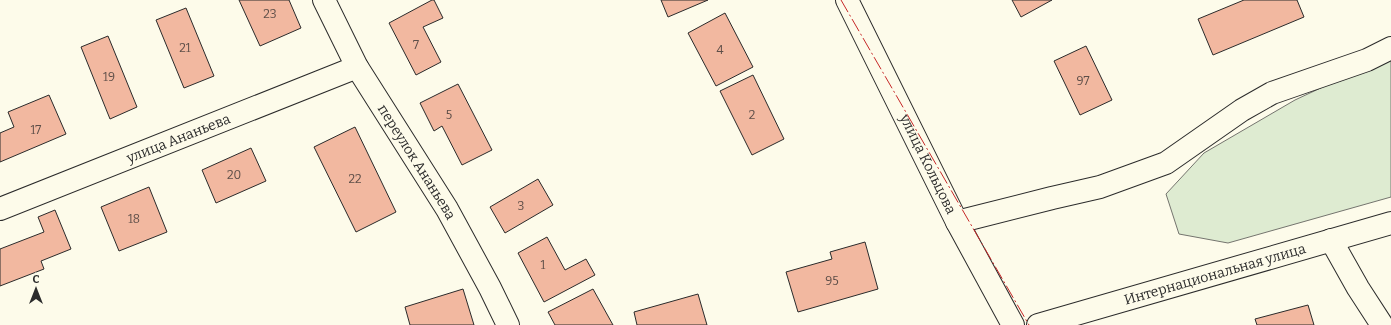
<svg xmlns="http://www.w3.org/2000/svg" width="1391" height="325" font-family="Bitter,serif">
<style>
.green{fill:#deebd1;stroke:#74746e}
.building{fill:#f2b8a0;stroke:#2b2b2b}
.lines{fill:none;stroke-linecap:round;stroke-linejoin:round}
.minor-casing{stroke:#2b2b2b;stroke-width:24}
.major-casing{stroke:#2b2b2b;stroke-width:24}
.minor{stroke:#fdfbea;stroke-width:22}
.major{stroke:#fdfbea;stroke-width:22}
.power{stroke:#c62828;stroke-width:1;stroke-dasharray:14 3 2 3;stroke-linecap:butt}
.labels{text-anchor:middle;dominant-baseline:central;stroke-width:3;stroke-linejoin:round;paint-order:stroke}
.number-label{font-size:12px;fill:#5d4e48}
.street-label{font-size:14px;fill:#2b2b2b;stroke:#fdfbea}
</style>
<rect width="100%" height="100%" fill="#fdfbea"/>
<path class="green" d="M1391,55V197L1228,243L1179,234L1166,194L1204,153L1295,100Z"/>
<g class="building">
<path d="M239,0H289L301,28L260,46Z"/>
<path d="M432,0H434L443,18L423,27L441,62L416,75L389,23Z"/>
<path d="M661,0H708L668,17Z"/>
<path d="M1012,0H1052L1021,17Z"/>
<path d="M1244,0H1297L1304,17L1213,55L1198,19Z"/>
<path d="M186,8L214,76L184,88L156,20Z"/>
<path d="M725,13L753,67L716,86L688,33Z"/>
<path d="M108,36L137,107L110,119L81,47Z"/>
<path d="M1086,46L1112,100L1080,115L1054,61Z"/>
<path d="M753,75L784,139L752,155L720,91Z"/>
<path d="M458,84L492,150L462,165L442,126L434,131L420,103Z"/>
<path d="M49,95L66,134L0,162V133L14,127L8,112Z"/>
<path d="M355,127L396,212L356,232L314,147Z"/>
<path d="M251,148L266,181L216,203L202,170Z"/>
<path d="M538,179L553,205L505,233L490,207Z"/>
<path d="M149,187L167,232L119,251L101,207Z"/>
<path d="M55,210L71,249L41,261L44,269L0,286V249L44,232L38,217Z"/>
<path d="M547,237L565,270L586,259L595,275L544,302L518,253Z"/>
<path d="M865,242L878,289L798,312L786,272L832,259L830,252Z"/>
<path d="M463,289L474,325H410L405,307Z"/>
<path d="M593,289L613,325H555L548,312Z"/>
<path d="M698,294L707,325H637L634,312Z"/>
<path d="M1308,305L1314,325H1257L1255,319Z"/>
</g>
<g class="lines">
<g class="minor-casing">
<g id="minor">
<path id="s1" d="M324,0L357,67L447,209L490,288L508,325"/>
<path id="s2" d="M0,209L357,67"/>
<path d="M957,222L1052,198L1100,187L1166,163L1242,110L1272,93L1367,60L1391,48"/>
<path d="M1331,240L1358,288L1382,325"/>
</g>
</g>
<g class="major-casing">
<g id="major">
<path id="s3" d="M847,0L957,222L1013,325"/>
<path id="s4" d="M1038,325L1391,223"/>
</g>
</g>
<use href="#minor" class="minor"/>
<use href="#major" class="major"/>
<path class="power" d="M841,0L1029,325"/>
</g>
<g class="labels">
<g class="number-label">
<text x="270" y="14">23</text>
<text x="416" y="45">7</text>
<text x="185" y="48">21</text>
<text x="720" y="50">4</text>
<text x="109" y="77">19</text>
<text x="1083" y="81">97</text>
<text x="449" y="115">5</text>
<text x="752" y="115">2</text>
<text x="36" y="130">17</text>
<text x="234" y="175">20</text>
<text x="355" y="179">22</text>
<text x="521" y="206">3</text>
<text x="134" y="219">18</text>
<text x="543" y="265">1</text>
<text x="832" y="281">95</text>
</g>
<g class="street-label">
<text stroke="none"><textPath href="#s2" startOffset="192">улица Ананьева</textPath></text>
<text stroke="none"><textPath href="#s1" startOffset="187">переулок Ананьева</textPath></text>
<text stroke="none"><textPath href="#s3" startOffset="183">улица Кольцова</textPath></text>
<text stroke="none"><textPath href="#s4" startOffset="184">Интернациональная улица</textPath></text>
</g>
</g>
<g transform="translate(36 289)" stroke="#fdfbea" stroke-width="3" paint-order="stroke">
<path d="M0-3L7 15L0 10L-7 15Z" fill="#2b2b2b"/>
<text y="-6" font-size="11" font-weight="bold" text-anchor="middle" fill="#2b2b2b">С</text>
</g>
</svg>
